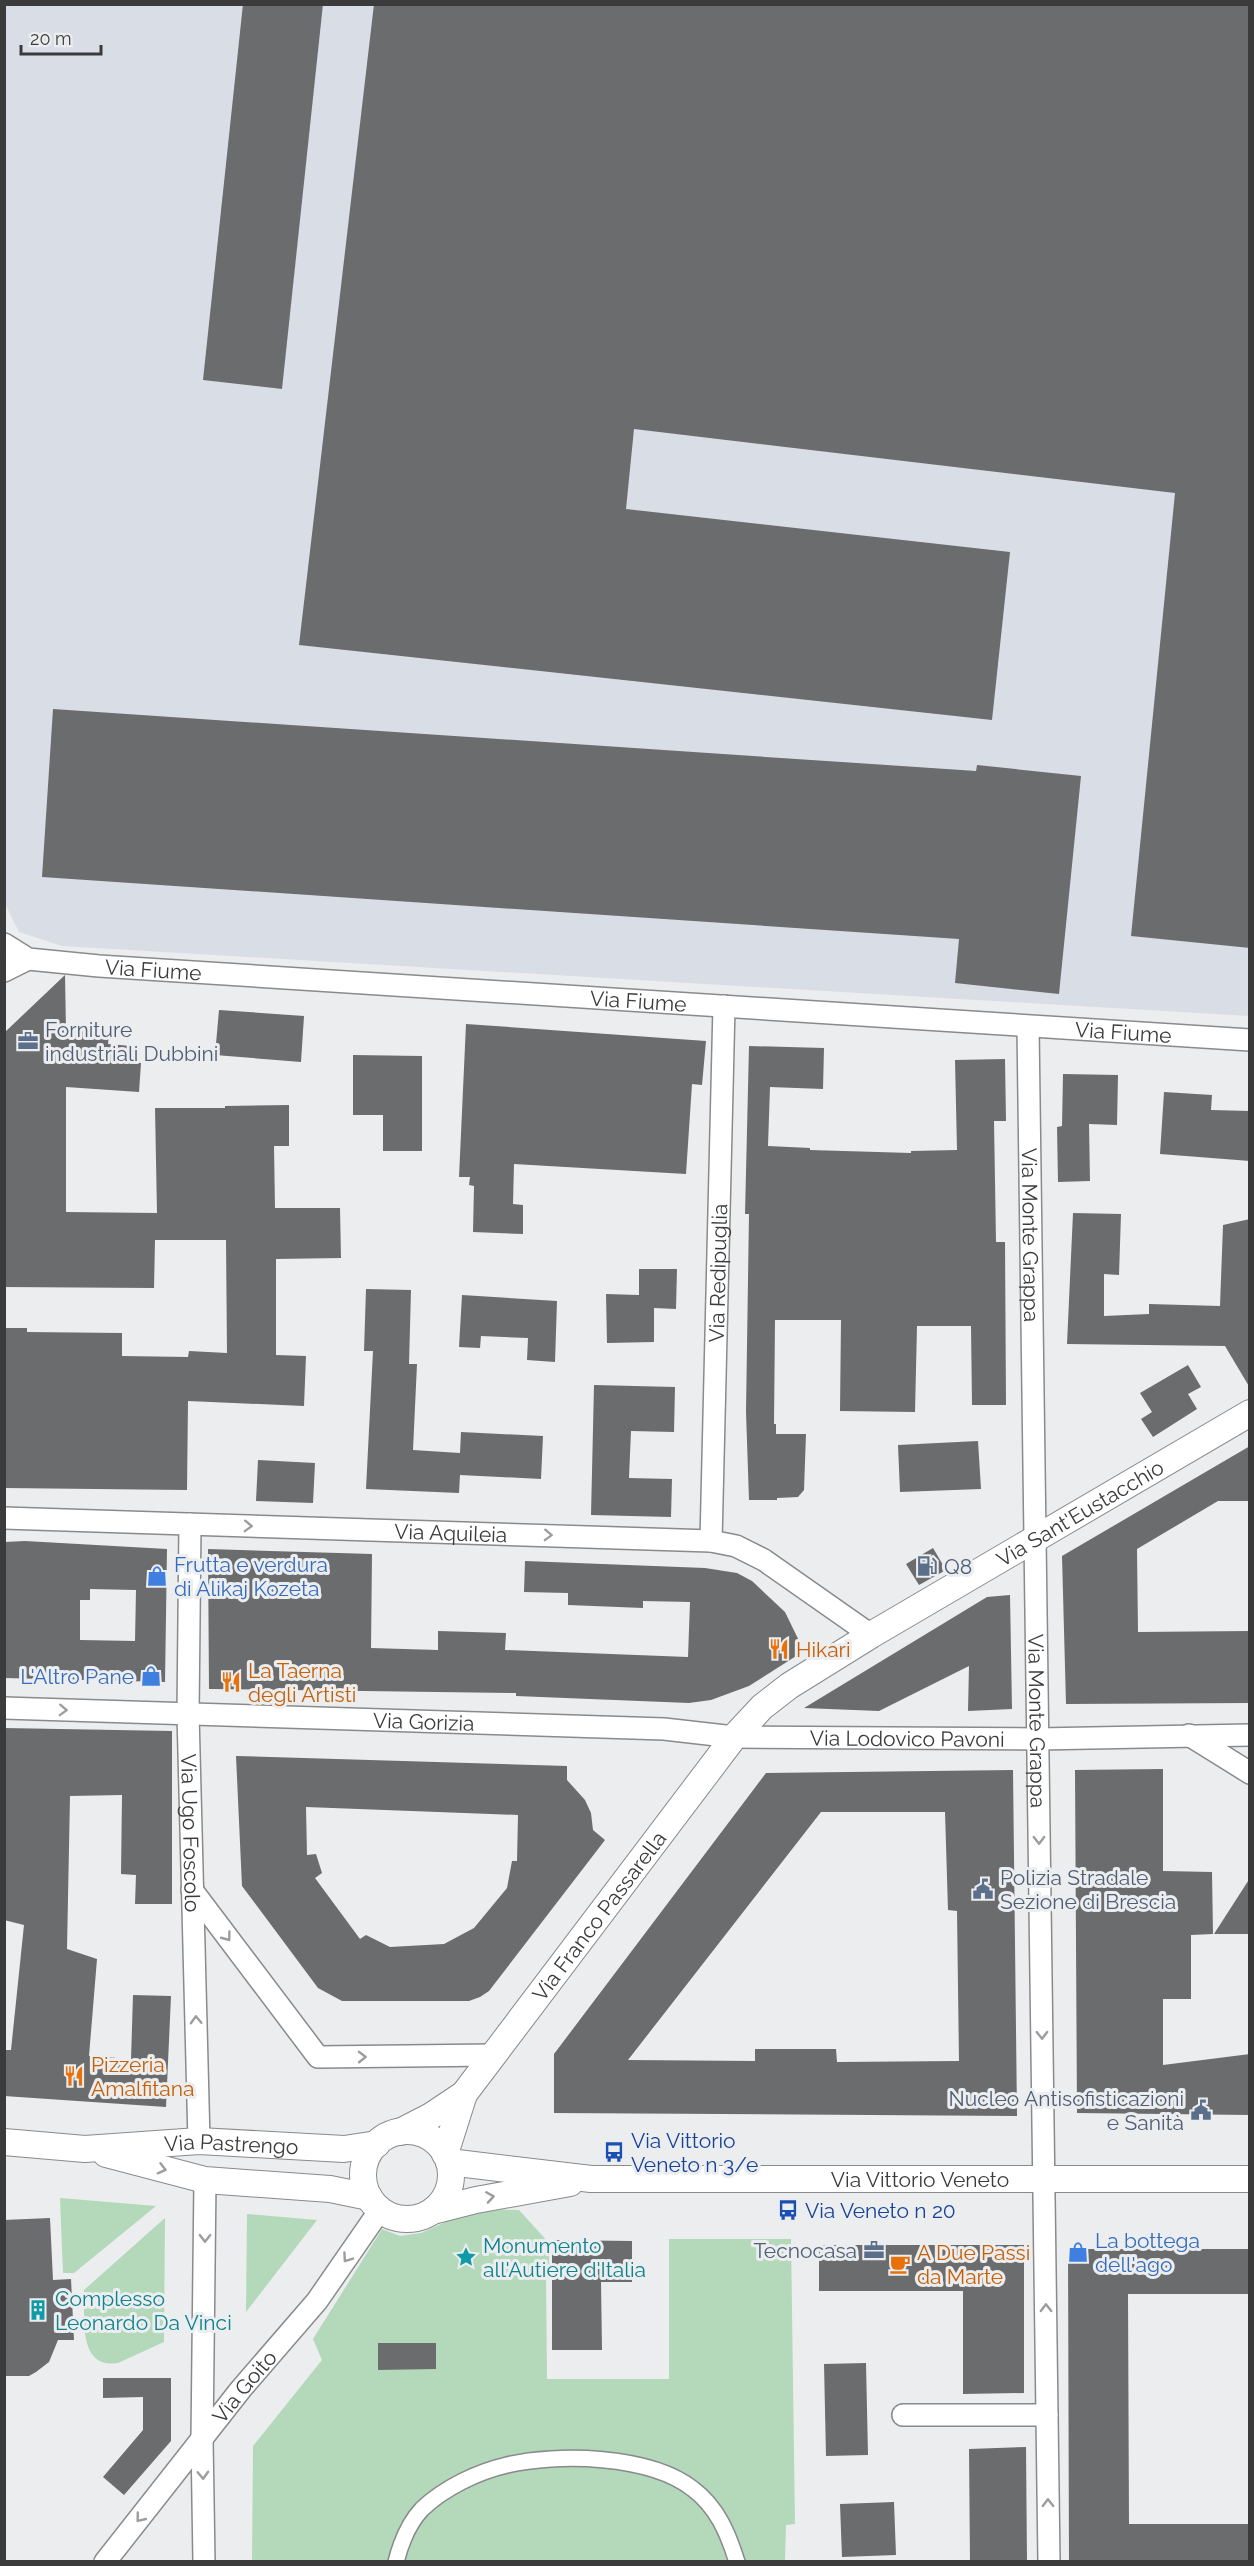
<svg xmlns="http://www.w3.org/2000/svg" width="1254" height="2566" font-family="Raleway,sans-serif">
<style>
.built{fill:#d9dee6}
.green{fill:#b3d8ba}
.building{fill:#6b6c6e;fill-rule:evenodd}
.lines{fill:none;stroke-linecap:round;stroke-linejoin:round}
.pedestrian-casing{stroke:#898a8c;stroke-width:18}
.minor-casing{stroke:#898a8c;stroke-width:24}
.tertiary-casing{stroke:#898a8c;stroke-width:28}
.pedestrian{stroke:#fff;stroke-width:15}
.minor{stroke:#fff;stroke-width:21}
.tertiary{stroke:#fff;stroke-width:26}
.oneway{stroke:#9d9d9e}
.labels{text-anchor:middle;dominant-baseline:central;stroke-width:6;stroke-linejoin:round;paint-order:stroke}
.street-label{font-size:21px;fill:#3b3b3c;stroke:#ecedef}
.service-label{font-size:21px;fill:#4e5e75;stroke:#ecedef;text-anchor:start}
.shop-label{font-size:21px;fill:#366cbe;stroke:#ecedef;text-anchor:start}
.food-label{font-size:21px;fill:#c56008;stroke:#ecedef;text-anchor:start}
.transit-label{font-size:21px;fill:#164399;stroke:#ecedef;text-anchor:start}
.culture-label{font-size:21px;fill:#0d838f;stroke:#ecedef;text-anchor:start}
</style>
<rect width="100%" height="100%" fill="#ecedef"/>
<path class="built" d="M5,5H1249V1016L62,946L19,932L5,904Z"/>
<g class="green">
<path d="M60,2198L156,2206L74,2273H63Z"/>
<path d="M484,2209L519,2210L549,2243V2271L546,2272L547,2379H669V2239H791L795,2524L786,2525L785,2561L252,2562L253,2446L322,2360L313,2339L382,2229L400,2236L421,2233L461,2215Z"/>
<path d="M247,2214L317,2220L246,2312Z"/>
<path d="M165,2218L164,2342L118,2363C77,2369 85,2317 84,2290Z"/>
</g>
<g class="building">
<path d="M243,4H323L282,389L203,380Z"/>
<path d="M374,4H1250V948L1131,936L1175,493L634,429L626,509L1010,552L992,720L299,645Z"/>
<path d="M53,709L976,771L977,765L1081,776L1059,994L955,983L959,939L42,877Z"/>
<path d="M65,975L66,1030L109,1033L108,1044L131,1046L130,1062L141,1063L139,1092L66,1087V1212L157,1213L155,1108H225V1106L289,1105V1146H274L275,1208H340L341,1258L276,1259V1355L306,1356L304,1406L188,1401L187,1490L4,1488V1328H27V1332L122,1333V1356L188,1357L189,1351L227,1353L226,1240H155L154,1288L4,1287V1033Z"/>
<path d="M219,1010L304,1016L301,1062L215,1055Z"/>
<path d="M466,1024L706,1041L702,1085L692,1084L686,1174L514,1164L513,1204L523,1205V1234L473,1232L474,1186L469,1185L470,1177H459Z"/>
<path d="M749,1046L824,1048L823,1089L770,1087L768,1146L810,1148V1150L911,1153V1151L957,1150L955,1060L1005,1059L1006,1121H994L996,1242H1005L1006,1405H972L971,1326H917L915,1412L840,1411L841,1320H775L774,1424H776V1434H806L804,1490L798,1497L777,1498V1500H749L746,1412L749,1214H745Z"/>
<path d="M353,1055L422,1056V1151H383V1115H353Z"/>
<path d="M1063,1074L1118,1075L1117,1125L1089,1124L1090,1181L1058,1182L1057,1127L1062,1126Z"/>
<path d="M1164,1092L1212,1095L1211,1110L1250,1111V1161L1160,1154Z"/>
<path d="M1073,1213L1121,1214L1119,1275L1104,1274V1316L1149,1314V1304L1220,1306L1223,1225L1250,1219V1388L1225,1346L1067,1344Z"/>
<path d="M639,1269H677L676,1309L654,1308V1342L607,1343L606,1294L639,1295Z"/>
<path d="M366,1289L411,1290L409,1364H417L413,1450L460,1453L461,1432L543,1436L541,1479L460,1475L459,1493L366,1489L373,1351H364Z"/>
<path d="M462,1295L557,1301L555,1362L527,1360L528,1338L481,1336L480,1348L459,1347Z"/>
<path d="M1188,1365L1201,1387L1188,1394L1197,1409L1153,1437L1141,1419L1152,1412L1140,1393Z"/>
<path d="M594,1385L675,1387L674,1432L631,1431L629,1478L672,1479L671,1517L591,1515Z"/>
<path d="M978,1441L981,1489L900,1492L898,1445Z"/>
<path d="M1250,1446V1501H1218L1137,1549L1138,1632L1250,1631V1703L1066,1704L1062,1556Z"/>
<path d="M258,1460L315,1463L313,1503L256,1501Z"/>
<path d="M25,1541L167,1549L165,1682L4,1678V1542ZM90,1589L136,1590L135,1641L80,1640V1600H90Z"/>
<path d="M933,1548L946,1570L919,1585L906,1564Z"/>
<path d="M208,1549L372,1554L371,1648L438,1650V1631L506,1633L505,1650L688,1657L690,1602L643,1601V1608L568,1605V1593L524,1592L525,1561L705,1568L737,1573L752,1581L785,1612L804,1651L749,1686L711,1700L689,1703L516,1696V1693L209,1689Z"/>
<path d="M1010,1595L1012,1709L968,1711L969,1666L879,1711L804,1708L987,1597Z"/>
<path d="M4,1728L172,1731V1904H135L136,1875L121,1874L122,1795L70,1796L67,1949L97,1959L89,2056L131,2059L133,1995L171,1996L166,2107L4,2096V2050H11L24,1925L4,1920Z"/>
<path d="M236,1756L567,1766V1780L585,1800L591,1813L593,1830L605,1840L489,1991L480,1997L469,2001H342L318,1988L242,1886ZM306,1807L518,1815L517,1861H512L507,1888L474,1928L444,1944L390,1947L366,1935L360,1939L315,1878L322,1873L316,1854L307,1855Z"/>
<path d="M1163,1769V1871L1212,1872L1213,1934L1191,1935V1999H1163V2065L1250,2054V2115L1077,2113L1075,1770Z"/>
<path d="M1013,1770L1017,2116L554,2113V2054L766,1773ZM821,1812H945L948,1910L957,1911L959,2061L837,2062L836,2049H755V2061L628,2060Z"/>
<path d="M1250,1878V1934H1214Z"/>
<path d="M50,2218L53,2280L71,2279L74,2340H58L49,2362L36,2372L29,2376H4V2220Z"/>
<path d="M552,2240L632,2241V2282H601L602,2350H552Z"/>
<path d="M819,2245H1024V2393L963,2394V2291H819Z"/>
<path d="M1068,2249H1250V2294H1128L1129,2524H1250V2562H1069Z"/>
<path d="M378,2343H436V2369L378,2370Z"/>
<path d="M866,2363L868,2455L826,2456L824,2364Z"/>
<path d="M103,2378H171V2441L124,2495L103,2477L143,2430V2397L103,2398Z"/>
<path d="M1026,2447L1027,2562H970L969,2449Z"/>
<path d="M894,2502L896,2555L842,2557L840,2504Z"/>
</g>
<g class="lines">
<g class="pedestrian-casing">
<path id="pedestrian" d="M396,2562C401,2542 408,2524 422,2509C444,2488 477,2472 507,2465C557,2453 650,2455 693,2489C717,2507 728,2533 737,2562"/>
</g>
<g class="minor-casing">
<g id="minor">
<path id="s1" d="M4,944L28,959L99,966L1250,1040"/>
<path d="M4,971L28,959"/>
<path id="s2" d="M1028,1027L1049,2562"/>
<path id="s3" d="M4,1518L711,1541L736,1546L764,1560L871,1635"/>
<path id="s4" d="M190,1524L188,1714L199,2141"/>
<path id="s5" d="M711,1541L724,1006"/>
<path id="s6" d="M4,1708L664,1729L734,1737L1038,1739L1250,1735"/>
<path d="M1189,1735L1250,1773"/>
<path d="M192,1890L318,2057L494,2055"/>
<path d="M903,2415H1047"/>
<path id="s7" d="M105,2562L241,2389L317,2301L380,2210"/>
<path d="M204,2562L202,2439L205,2180"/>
</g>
</g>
<g class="tertiary-casing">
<g id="tertiary">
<circle cx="407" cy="2175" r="44"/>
<path id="s8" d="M400,2132L431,2116L464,2094L734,1737L762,1707L789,1686L871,1635L1250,1413"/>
<path id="s9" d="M4,2142L85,2149L199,2141L344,2149L377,2144"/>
<path d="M106,2154L205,2180L330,2189L369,2197"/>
<path d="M445,2154L464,2094"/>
<path id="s10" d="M449,2162L591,2179H1250"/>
<path d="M433,2211L476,2200L570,2183"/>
</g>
</g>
<use href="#pedestrian" class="pedestrian"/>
<use href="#minor" class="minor"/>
<use href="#tertiary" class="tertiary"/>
</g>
<defs><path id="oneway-chevron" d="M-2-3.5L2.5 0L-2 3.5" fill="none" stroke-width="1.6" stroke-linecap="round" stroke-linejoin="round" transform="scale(1.5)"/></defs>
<g class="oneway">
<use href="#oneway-chevron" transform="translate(248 1526) rotate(2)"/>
<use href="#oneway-chevron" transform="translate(548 1535) rotate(2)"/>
<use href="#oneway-chevron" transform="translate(63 1710) rotate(2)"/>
<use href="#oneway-chevron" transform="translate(1039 1840) rotate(89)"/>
<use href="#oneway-chevron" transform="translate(227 1937) rotate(53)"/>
<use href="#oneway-chevron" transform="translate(196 2020) rotate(-92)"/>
<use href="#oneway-chevron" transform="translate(1042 2035) rotate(89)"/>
<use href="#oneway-chevron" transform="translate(362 2057) rotate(-1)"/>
<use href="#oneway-chevron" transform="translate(162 2169) rotate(15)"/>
<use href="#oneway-chevron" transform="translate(490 2197) rotate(-9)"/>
<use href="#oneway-chevron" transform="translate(205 2238) rotate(91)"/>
<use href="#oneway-chevron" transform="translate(347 2258) rotate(125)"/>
<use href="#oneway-chevron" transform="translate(1046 2308) rotate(-91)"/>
<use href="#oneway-chevron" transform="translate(203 2475) rotate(88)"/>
<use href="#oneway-chevron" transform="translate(1048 2503) rotate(-91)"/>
<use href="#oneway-chevron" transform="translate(140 2518) rotate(129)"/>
</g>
<defs>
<g id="office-bare" transform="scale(1.62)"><path d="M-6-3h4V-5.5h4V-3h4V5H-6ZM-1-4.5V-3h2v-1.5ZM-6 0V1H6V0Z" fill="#5c6f8a" stroke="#ecedef" stroke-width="2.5" paint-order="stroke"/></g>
<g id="fuel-bare" transform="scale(1.62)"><path d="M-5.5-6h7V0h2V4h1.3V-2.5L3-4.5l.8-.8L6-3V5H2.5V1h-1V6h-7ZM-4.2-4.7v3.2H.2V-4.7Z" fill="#5c6f8a" stroke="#ecedef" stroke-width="2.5" paint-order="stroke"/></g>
<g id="shop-bare" transform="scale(1.62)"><path d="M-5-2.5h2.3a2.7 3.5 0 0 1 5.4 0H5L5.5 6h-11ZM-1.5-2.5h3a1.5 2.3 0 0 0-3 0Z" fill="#3f7fe0" stroke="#ecedef" stroke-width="2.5" paint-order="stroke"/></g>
<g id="restaurant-bare" transform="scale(1.62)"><path d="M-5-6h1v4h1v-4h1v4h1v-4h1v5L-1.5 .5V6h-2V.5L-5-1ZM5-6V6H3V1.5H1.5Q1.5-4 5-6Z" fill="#e8710a" stroke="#ecedef" stroke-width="2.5" paint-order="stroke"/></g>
<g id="civic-bare" transform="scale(1.62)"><path d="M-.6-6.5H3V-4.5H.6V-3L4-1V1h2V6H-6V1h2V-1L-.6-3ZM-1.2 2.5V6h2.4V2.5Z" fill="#5c6f8a" stroke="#ecedef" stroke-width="2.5" paint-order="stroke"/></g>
<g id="bus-bare" transform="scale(1.62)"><path d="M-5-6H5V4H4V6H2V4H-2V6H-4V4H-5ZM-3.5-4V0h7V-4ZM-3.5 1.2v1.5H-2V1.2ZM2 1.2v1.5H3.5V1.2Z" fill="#1a4fb4" stroke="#ecedef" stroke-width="2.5" paint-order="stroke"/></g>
<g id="sight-bare" transform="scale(1.62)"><path d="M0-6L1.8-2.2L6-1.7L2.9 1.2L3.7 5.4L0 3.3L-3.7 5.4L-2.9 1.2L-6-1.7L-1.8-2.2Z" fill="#0f9aa8" stroke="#ecedef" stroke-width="2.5" paint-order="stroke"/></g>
<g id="cafe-bare" transform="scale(1.62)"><path d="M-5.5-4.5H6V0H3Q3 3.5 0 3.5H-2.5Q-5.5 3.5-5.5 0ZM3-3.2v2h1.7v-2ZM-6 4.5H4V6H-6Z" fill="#e8710a" stroke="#ecedef" stroke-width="2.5" paint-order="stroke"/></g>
<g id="building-bare" transform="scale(1.62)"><path d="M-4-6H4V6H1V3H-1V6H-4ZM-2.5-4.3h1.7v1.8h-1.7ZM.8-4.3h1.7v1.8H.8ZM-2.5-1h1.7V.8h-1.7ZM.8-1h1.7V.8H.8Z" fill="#0f9aa8" stroke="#ecedef" stroke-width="2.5" paint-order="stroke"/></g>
</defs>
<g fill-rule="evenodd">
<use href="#office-bare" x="28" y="1041"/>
<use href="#fuel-bare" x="927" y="1566"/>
<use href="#shop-bare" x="157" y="1576"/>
<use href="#restaurant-bare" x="779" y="1649"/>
<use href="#shop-bare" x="151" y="1676"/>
<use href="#restaurant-bare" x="231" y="1682"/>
<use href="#civic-bare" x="983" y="1889"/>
<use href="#restaurant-bare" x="74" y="2076"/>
<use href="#civic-bare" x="1201" y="2110"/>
<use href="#bus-bare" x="614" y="2152"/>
<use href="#bus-bare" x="788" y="2210"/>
<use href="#office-bare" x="874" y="2250"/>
<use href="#shop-bare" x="1078" y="2252"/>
<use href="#sight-bare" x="466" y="2257"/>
<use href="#cafe-bare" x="900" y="2264"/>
<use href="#building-bare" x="38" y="2310"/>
</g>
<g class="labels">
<g class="street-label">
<text stroke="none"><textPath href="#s1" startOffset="154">Via Fiume</textPath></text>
<text stroke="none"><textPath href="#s1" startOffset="640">Via Fiume</textPath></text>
<text stroke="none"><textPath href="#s1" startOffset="1126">Via Fiume</textPath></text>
<text stroke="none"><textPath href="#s2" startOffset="208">Via Monte Grappa</textPath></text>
<text stroke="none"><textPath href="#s5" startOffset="268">Via Redipuglia</textPath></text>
<text stroke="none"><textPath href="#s8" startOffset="936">Via Sant'Eustacchio</textPath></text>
<text stroke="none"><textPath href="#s3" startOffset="447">Via Aquileia</textPath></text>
<text stroke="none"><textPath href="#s6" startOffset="420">Via Gorizia</textPath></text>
<text stroke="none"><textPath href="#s2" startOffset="694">Via Monte Grappa</textPath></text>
<text stroke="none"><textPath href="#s6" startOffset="904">Via Lodovico Pavoni</textPath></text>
<text stroke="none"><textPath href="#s4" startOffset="309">Via Ugo Foscolo</textPath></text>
<text stroke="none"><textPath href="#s8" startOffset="298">Via Franco Passarella</textPath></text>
<text stroke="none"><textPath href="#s9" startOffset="228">Via Pastrengo</textPath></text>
<text stroke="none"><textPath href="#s10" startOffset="472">Via Vittorio Veneto</textPath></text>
<text stroke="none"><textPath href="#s7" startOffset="224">Via Goito</textPath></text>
</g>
<g class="service-label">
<text x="45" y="1029">Forniture<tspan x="45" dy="24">industriali Dubbini</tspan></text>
<text x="944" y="1566">Q8</text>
<text x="1000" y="1877">Polizia Stradale<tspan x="1000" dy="24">Sezione di Brescia</tspan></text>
<text x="1184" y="2098" text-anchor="end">Nucleo Antisofisticazioni<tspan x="1184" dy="24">e Sanità</tspan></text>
<text x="857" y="2250" text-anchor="end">Tecnocasa</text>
</g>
<g class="shop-label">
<text x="174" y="1564">Frutta e verdura<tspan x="174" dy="24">di Alikaj Kozeta</tspan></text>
<text x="134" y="1676" text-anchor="end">L'Altro Pane</text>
<text x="1095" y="2240">La bottega<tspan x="1095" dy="24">dell'ago</tspan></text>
</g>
<g class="food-label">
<text x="796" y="1649">Hikari</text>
<text x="248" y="1670">La Taerna<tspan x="248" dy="24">degli Artisti</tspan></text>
<text x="91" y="2064">Pizzeria<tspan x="91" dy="24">Amalfitana</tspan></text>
<text x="917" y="2252">A Due Passi<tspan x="917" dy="24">da Marte</tspan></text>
</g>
<g class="transit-label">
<text x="631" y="2140">Via Vittorio<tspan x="631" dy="24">Veneto n 3/e</tspan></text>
<text x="805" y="2210">Via Veneto n 20</text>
</g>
<g class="culture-label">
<text x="483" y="2245">Monumento<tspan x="483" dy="24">all'Autiere d'Italia</tspan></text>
<text x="55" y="2298">Complesso<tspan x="55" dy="24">Leonardo Da Vinci</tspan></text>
</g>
</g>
<rect width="1254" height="2566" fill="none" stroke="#3b3b3c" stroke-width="12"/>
<path d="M21 45v9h80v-9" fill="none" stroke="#3b3b3c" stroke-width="3"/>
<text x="30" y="45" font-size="18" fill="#3b3b3c" stroke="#ecedef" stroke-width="4.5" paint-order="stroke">20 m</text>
</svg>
